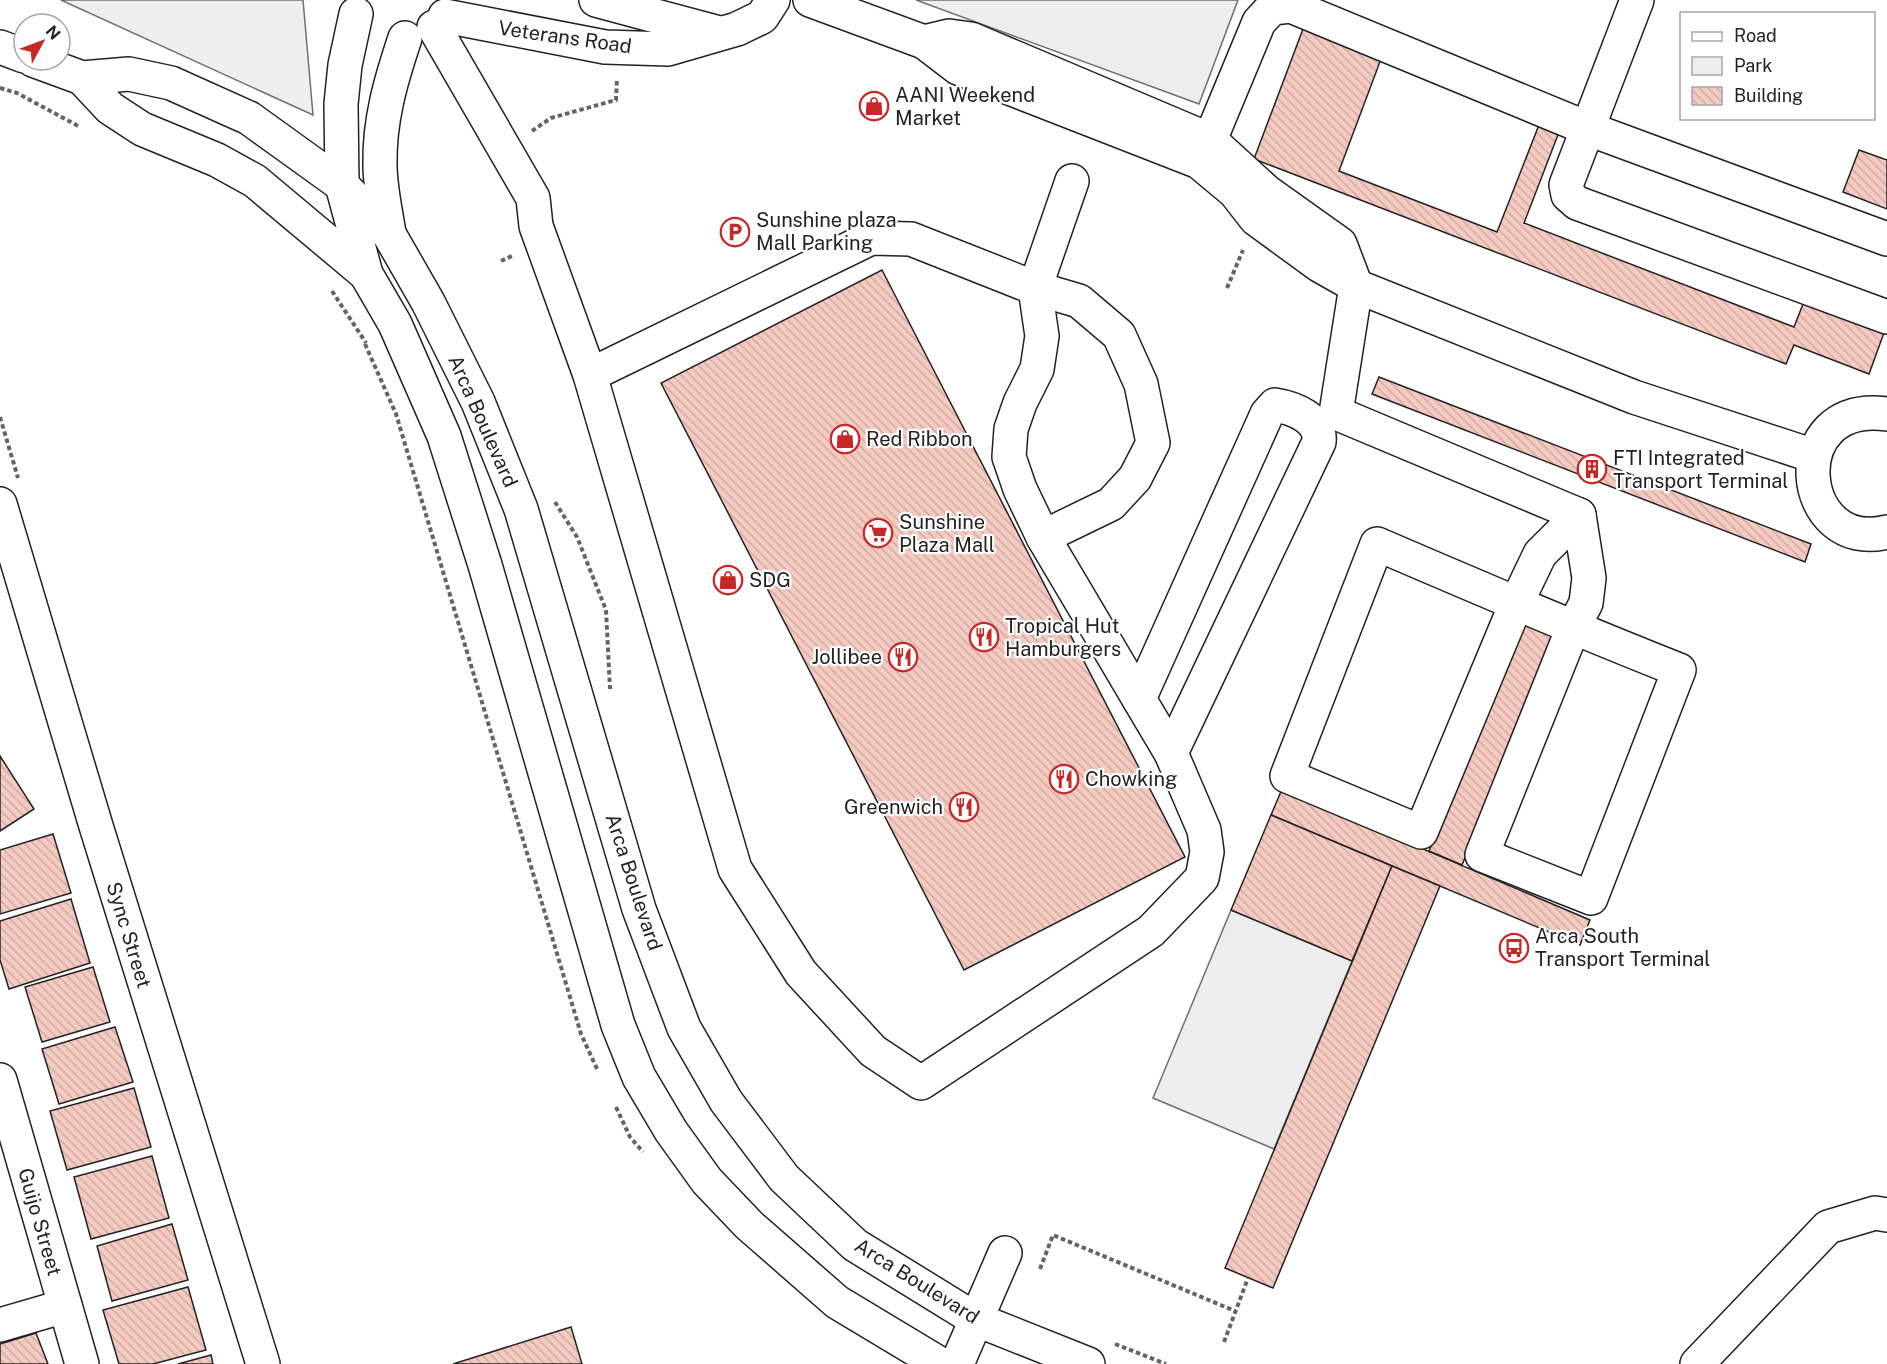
<svg xmlns="http://www.w3.org/2000/svg" width="1887" height="1364" font-family="'Public Sans',sans-serif">
<style>
.green{fill:#eee;stroke:#6f6f6f;stroke-width:1.5}
.parking{fill:#ededed;stroke:#6f6f6f;stroke-width:1.5}
.building{fill:url(#building-back-hatch);stroke:#222;stroke-width:1.5}
.lines{fill:none;stroke-linecap:round;stroke-linejoin:round}
.minor-casing{stroke:#222;stroke-width:36}
.major-casing{stroke:#222;stroke-width:36}
.path{stroke:#646464;stroke-width:4;stroke-dasharray:4.5 3;stroke-linecap:butt}
.minor{stroke:#fff;stroke-width:33}
.major{stroke:#fff;stroke-width:33}
.labels{text-anchor:middle;dominant-baseline:central;stroke-width:4.5;stroke-linejoin:round;paint-order:stroke}
.street-label{font-size:20px;fill:#222;stroke:#fff}
.poi-label{font-size:20px;fill:#222;stroke:#fff;text-anchor:start}
</style>
<defs>
<pattern id="building-back-hatch" width="6" height="6" patternUnits="userSpaceOnUse" patternTransform="scale(1.5)"><rect width="6" height="6" fill="#f3c9c0"/><path d="M-1 5l2 2M0 0l6 6M5-1l2 2" fill="none" stroke="#d0aca5"/></pattern>
</defs>
<rect width="100%" height="100%" fill="#fff"/>
<path class="green" d="M61,0H303L313,115Z"/>
<g class="parking">
<path d="M916,0H1238L1199,104Z"/>
<path d="M1231,910L1352,961L1274,1149L1153,1098Z"/>
</g>
<g class="building">
<path d="M1306,21L1384,51L1339,171L1497,232L1546,107L1566,114L1524,223L1794,327L1805,299L1885,330L1869,374L1794,345L1786,364L1254,159Z"/>
<path d="M1859,150L1887,160V209L1843,192Z"/>
<path d="M882,270L1185,857L964,970L661,383Z"/>
<path d="M1379,377L1811,544L1805,562L1372,394Z"/>
<path d="M1527,616L1560,630L1462,865L1429,851Z"/>
<path d="M0,756L34,809L0,831Z"/>
<path d="M1282,789L1590,920L1580,945L1271,815Z"/>
<path d="M1271,815L1392,866L1352,961L1231,910Z"/>
<path d="M53,834L71,893L0,914V850Z"/>
<path d="M1392,866L1440,886L1273,1288L1225,1268Z"/>
<path d="M71,899L90,963L9,989L0,960V921Z"/>
<path d="M93,967L110,1022L42,1042L25,987Z"/>
<path d="M115,1027L133,1082L59,1104L42,1049Z"/>
<path d="M134,1088L151,1147L67,1170L50,1111Z"/>
<path d="M152,1156L169,1218L91,1239L74,1177Z"/>
<path d="M172,1224L188,1280L112,1301L97,1246Z"/>
<path d="M188,1287L206,1350L153,1364H119L103,1310Z"/>
<path d="M571,1327L582,1364H453Z"/>
<path d="M36,1333L48,1364H0V1344Z"/>
<path d="M211,1355L213,1364H178Z"/>
</g>
<g class="lines">
<g class="minor-casing">
<g id="minor">
<path d="M596,0L719,33"/>
<path d="M810,0L924,42L958,68L1199,162L1235,192L1256,219L1319,265L1356,286L1634,397L1814,456"/>
<path d="M1637,0L1566,185L1568,195L1577,203L1887,317"/>
<path d="M356,14L345,65L341,104L342,185L366,274L395,324L444,436L485,565L618,1025L639,1077L671,1131L707,1181L749,1225L837,1302L940,1364"/>
<path d="M445,16L605,47L668,49L737,29L762,17L773,0"/>
<path d="M434,27L533,198L536,226L590,375L735,869L801,973L873,1051L921,1083L1151,931L1202,878L1207,852L1204,830L1171,753L1043,537L1020,489L1009,457L1011,429L1020,403L1037,369L1042,336L1035,288L1072,181"/>
<path d="M924,42L949,36L971,39L1210,140L1267,192L1340,244L1356,286L1336,413L1579,515"/>
<path d="M0,47L24,56"/>
<path d="M33,60L82,78L129,74L171,83L249,118L342,185L389,234L428,302L478,402L521,509L639,909L684,1028L726,1101L784,1178L855,1245L975,1319L1088,1364"/>
<path d="M82,78L110,108L142,129L217,160L255,181L366,274"/>
<path d="M1210,140L1259,22L1272,8L1291,6L1589,129L1887,239"/>
<path d="M389,234C386,212 380,188 380,165C379,120 391,80 405,38"/>
<path d="M590,375L871,238L911,239L1035,288L1079,301L1119,335L1141,384L1153,443L1135,478L1111,504L1043,537"/>
<path d="M1887,414C1780,400 1797,555 1887,532"/>
<path d="M1579,515L1540,554L1516,604L1421,832L1287,776L1377,544C1477,587 1577,630 1679,670L1591,898L1482,855L1573,628L1586,603L1589,578L1579,515"/>
<path d="M1139,699L1267,414L1275,405C1294,408 1322,419 1319,442L1171,753"/>
<path d="M0,1080L82,1364"/>
<path d="M0,1325L65,1306"/>
<path d="M957,1364L1005,1253"/>
<path d="M1697,1364L1828,1227L1875,1213L1887,1215"/>
</g>
</g>
<g class="major-casing">
<path id="major" d="M0,504L96,826L263,1364"/>
</g>
<g class="path">
<path d="M0,88L17,93L80,127"/>
<path d="M532,131L551,118L616,100L617,78"/>
<path d="M501,261L514,255"/>
<path d="M1227,288L1243,250"/>
<path d="M332,291L366,343"/>
<path d="M365,344L396,414L581,1034L598,1071"/>
<path d="M0,417L18,478"/>
<path d="M555,502L577,537L606,610L610,689"/>
<path d="M616,1107L630,1137L643,1152"/>
<path d="M1040,1269L1053,1235L1235,1311"/>
<path d="M1224,1342L1248,1278"/>
<path d="M1115,1344L1166,1364"/>
</g>
<use href="#minor" class="minor"/>
<use href="#major" class="major"/>
</g>
<defs>
<g id="shop-ring" transform="scale(1.5)"><circle r="9.5" fill="#fff" stroke="#c62828" stroke-width="1.5"/><path d="M-5-2.5h2.3a2.7 3.5 0 0 1 5.4 0H5L5.5 6h-11ZM-1.5-2.5h3a1.5 2.3 0 0 0-3 0Z" fill="#c62828"/></g>
<g id="parking-ring" transform="scale(1.5)"><circle r="9.5" fill="#fff" stroke="#c62828" stroke-width="1.5"/><path d="M-3.5-5.5H1a3.5 3.5 0 0 1 0 7H-1V5.5H-3.5ZM-1-3.4V-.6H.8a1.4 1.4 0 0 0 0-2.8Z" fill="#c62828"/></g>
<g id="building-ring" transform="scale(1.5)"><circle r="9.5" fill="#fff" stroke="#c62828" stroke-width="1.5"/><path d="M-4-6H4V6H1V3H-1V6H-4ZM-2.5-4.3h1.7v1.8h-1.7ZM.8-4.3h1.7v1.8H.8ZM-2.5-1h1.7V.8h-1.7ZM.8-1h1.7V.8H.8Z" fill="#c62828"/></g>
<g id="supermarket-ring" transform="scale(1.5)"><circle r="9.5" fill="#fff" stroke="#c62828" stroke-width="1.5"/><path d="M-6-5.5h2.5l.6 2H6L4.5 2H-2.5L-4.4-4H-6ZM-1.5 3.2a1.3 1.3 0 1 0 .1 0ZM3 3.2a1.3 1.3 0 1 0 .1 0Z" fill="#c62828"/></g>
<g id="restaurant-ring" transform="scale(1.5)"><circle r="9.5" fill="#fff" stroke="#c62828" stroke-width="1.5"/><path d="M-5-6h1v4h1v-4h1v4h1v-4h1v5L-1.5 .5V6h-2V.5L-5-1ZM5-6V6H3V1.5H1.5Q1.5-4 5-6Z" fill="#c62828"/></g>
<g id="bus-ring" transform="scale(1.5)"><circle r="9.5" fill="#fff" stroke="#c62828" stroke-width="1.5"/><path d="M-5-6H5V4H4V6H2V4H-2V6H-4V4H-5ZM-3.5-4V0h7V-4ZM-3.5 1.2v1.5H-2V1.2ZM2 1.2v1.5H3.5V1.2Z" fill="#c62828"/></g>
</defs>
<g fill-rule="evenodd">
<use href="#shop-ring" x="874" y="106"/>
<use href="#parking-ring" x="735" y="232"/>
<use href="#shop-ring" x="845" y="439"/>
<use href="#building-ring" x="1592" y="469"/>
<use href="#supermarket-ring" x="878" y="533"/>
<use href="#shop-ring" x="728" y="580"/>
<use href="#restaurant-ring" x="984" y="637"/>
<use href="#restaurant-ring" x="903" y="657"/>
<use href="#restaurant-ring" x="1064" y="779"/>
<use href="#restaurant-ring" x="964" y="807"/>
<use href="#bus-ring" x="1514" y="948"/>
</g>
<g class="labels">
<g class="street-label">
<text transform="translate(565 37) rotate(8)">Veterans Road</text>
<text transform="translate(483 421) rotate(66)">Arca Boulevard</text>
<text transform="translate(634 882) rotate(72)">Arca Boulevard</text>
<text transform="translate(129 935) rotate(73)">Sync Street</text>
<text transform="translate(40 1222) rotate(74)">Guijo Street</text>
<text transform="translate(917 1281) rotate(32)">Arca Boulevard</text>
</g>
<g class="poi-label">
<text x="895" y="95">AANI Weekend<tspan x="895" dy="23">Market</tspan></text>
<text x="756" y="220">Sunshine plaza<tspan x="756" dy="23">Mall Parking</tspan></text>
<text x="866" y="439">Red Ribbon</text>
<text x="1613" y="458">FTI Integrated<tspan x="1613" dy="23">Transport Terminal</tspan></text>
<text x="899" y="522">Sunshine<tspan x="899" dy="23">Plaza Mall</tspan></text>
<text x="749" y="580">SDG</text>
<text x="1005" y="626">Tropical Hut<tspan x="1005" dy="23">Hamburgers</tspan></text>
<text x="882" y="657" text-anchor="end">Jollibee</text>
<text x="1085" y="779">Chowking</text>
<text x="943" y="807" text-anchor="end">Greenwich</text>
<text x="1535" y="936">Arca South<tspan x="1535" dy="23">Transport Terminal</tspan></text>
</g>
</g>
<rect x="1680" y="12" width="195" height="108" fill="#ffffff" stroke="#a7a7a7" stroke-width="1.5"/>
<rect x="1692" y="32" width="30" height="9" fill="#ffffff" stroke="#a7a7a7" stroke-width="1.5"/>
<text x="1734" y="42" font-size="18" fill="#222222">Road</text>
<rect x="1692" y="57" width="30" height="18" fill="#eeeeee" stroke="#a7a7a7" stroke-width="1.5"/>
<text x="1734" y="72" font-size="18" fill="#222222">Park</text>
<rect x="1692" y="87" width="30" height="18" fill="url(#building-back-hatch)" stroke="#a7a7a7" stroke-width="1.5"/>
<text x="1734" y="102" font-size="18" fill="#222222">Building</text>
<g transform="translate(42 42) rotate(49)"><circle r="28" fill="#ffffff" stroke="#a7a7a7" stroke-width="1.5"/>
<path d="M0-4.5L10 22L0 15L-10 22Z" fill="#c62828"/>
<text y="-9" font-size="16" font-weight="bold" text-anchor="middle" fill="#222222">N</text>
</g>
</svg>
